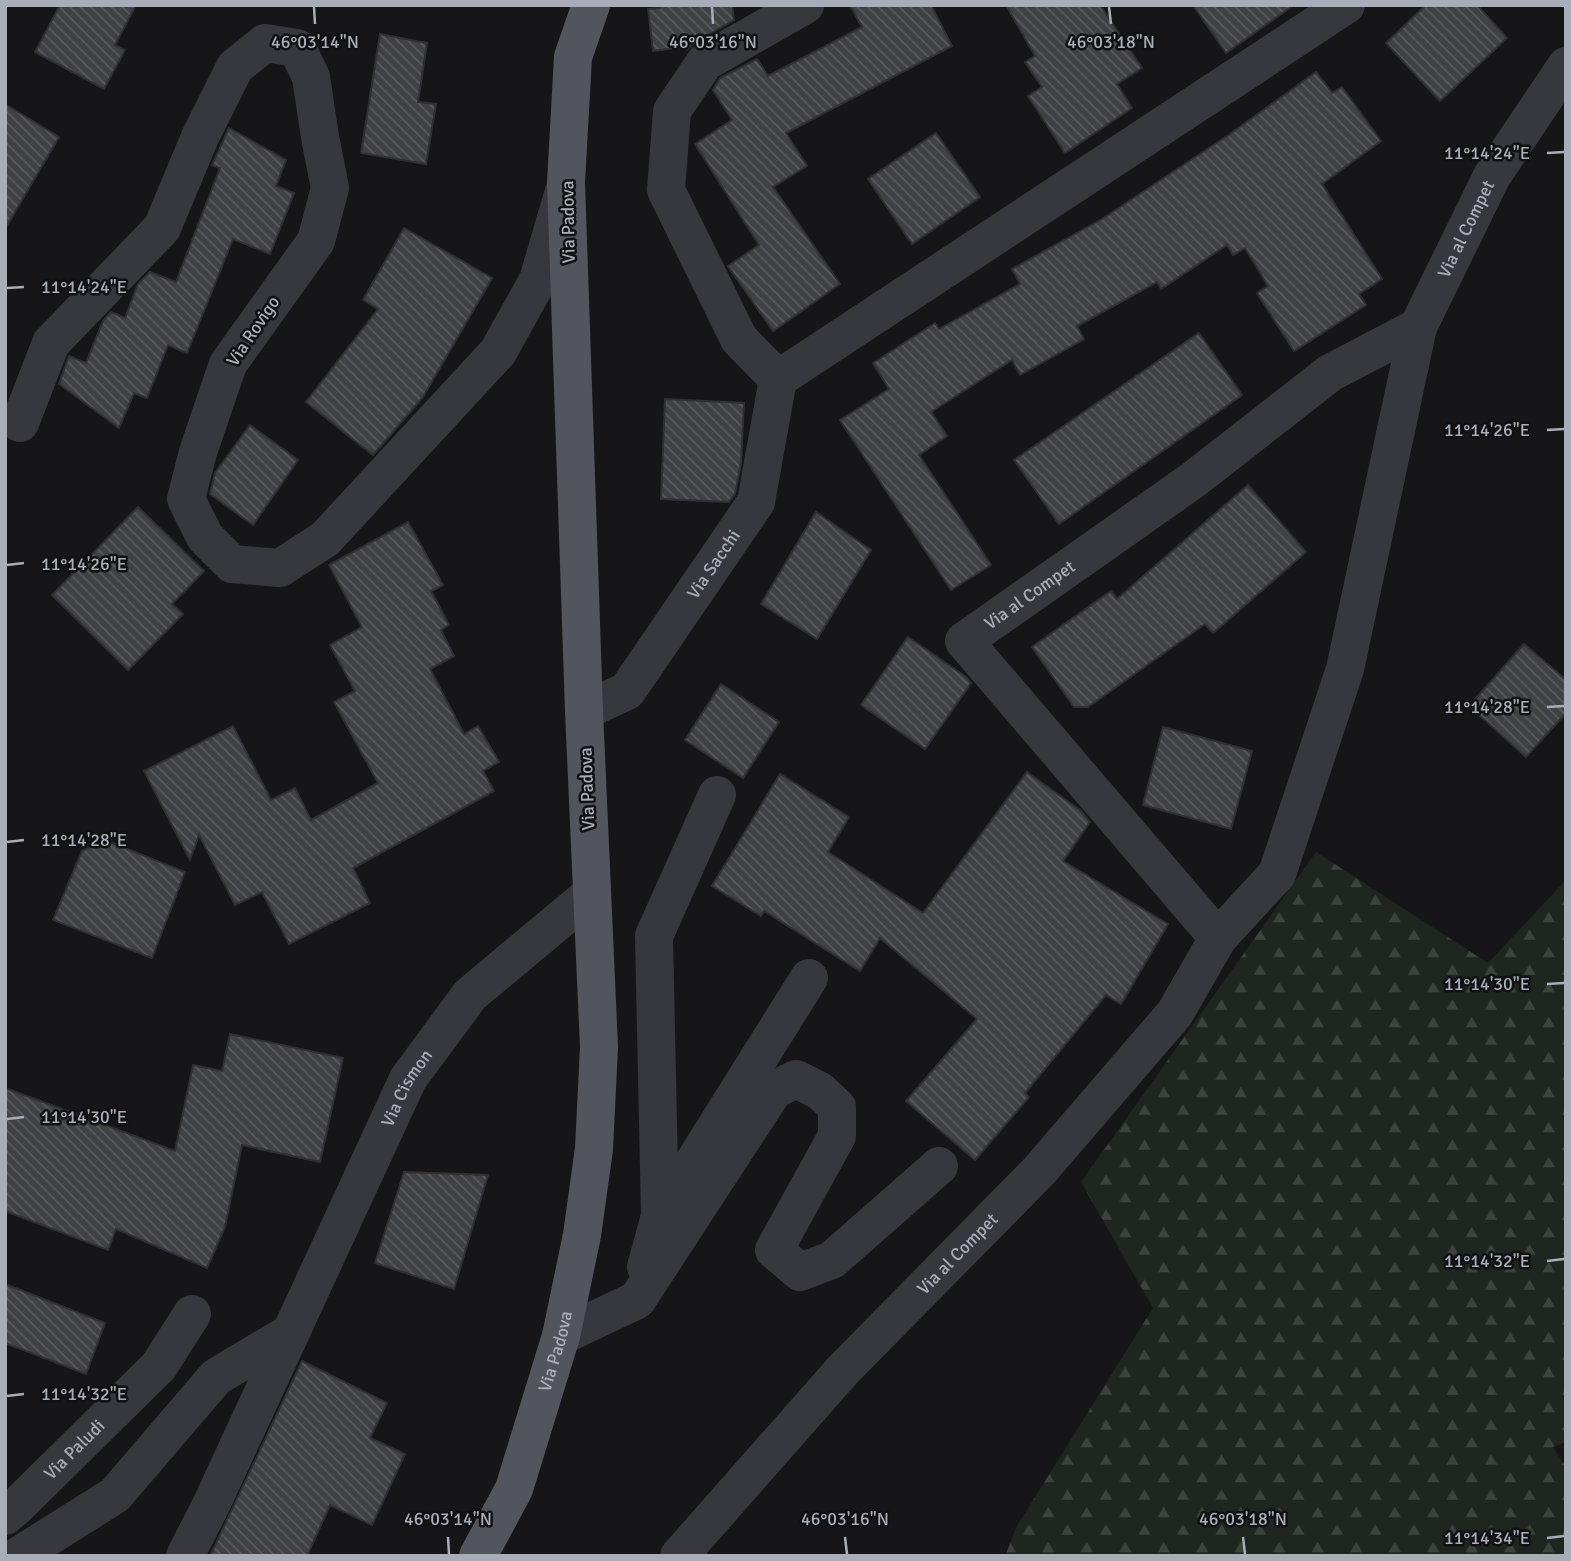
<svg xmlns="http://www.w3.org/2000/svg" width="1571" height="1561" font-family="Signika,sans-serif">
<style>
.forest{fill:url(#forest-firs)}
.building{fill:url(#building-back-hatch);stroke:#303034;stroke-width:2}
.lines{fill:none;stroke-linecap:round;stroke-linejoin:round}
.minor{stroke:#37383d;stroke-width:38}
.major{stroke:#53555c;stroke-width:38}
.ticks{fill:none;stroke:#a8adb8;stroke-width:2.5}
.labels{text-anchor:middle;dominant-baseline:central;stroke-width:5;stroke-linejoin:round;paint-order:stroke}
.street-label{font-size:18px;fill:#a8adb8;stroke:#111113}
.ticks-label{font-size:18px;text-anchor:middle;fill:#a8adb8;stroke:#111113;stroke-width:5;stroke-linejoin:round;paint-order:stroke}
</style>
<defs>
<pattern id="forest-firs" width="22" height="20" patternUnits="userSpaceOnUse" patternTransform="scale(1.75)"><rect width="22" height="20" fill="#1e261f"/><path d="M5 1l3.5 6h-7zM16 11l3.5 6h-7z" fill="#3c433d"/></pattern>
<pattern id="building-back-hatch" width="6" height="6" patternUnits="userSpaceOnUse" patternTransform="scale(1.75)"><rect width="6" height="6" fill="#404145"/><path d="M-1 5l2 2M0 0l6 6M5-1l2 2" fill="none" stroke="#595a5e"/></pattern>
</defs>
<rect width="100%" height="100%" fill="#161618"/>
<path class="forest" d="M1316,852L1488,963L1566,880V1442L1553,1447L1566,1467V1556H1005L1017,1526L1153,1308L1081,1182Z"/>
<g class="building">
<path d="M60,5H136L115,45L125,50L104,89L35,52Z"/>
<path d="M660,5H732L734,20L694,43L687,50L685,47L653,51L648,9L660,8Z"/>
<path d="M850,5H931L952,46L786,133L807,166L773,187L840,284L773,331L728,266L759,245L695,144L732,120L713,90L720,78L757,59L768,76L862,27Z"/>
<path d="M1006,5H1100L1142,68L1117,84L1132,108L1065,153L1028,96L1042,87L1025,62L1035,56Z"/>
<path d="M1193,5H1294L1226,53Z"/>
<path d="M1426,5H1477L1507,38L1440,101L1386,43Z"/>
<path d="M380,34L427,43L418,102L436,104L426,164L361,153Z"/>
<path d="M1316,72L1332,93L1342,87L1381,141L1322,184L1382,279L1359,294L1366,305L1294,351L1257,293L1268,286L1245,248L1233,255L1227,245L1161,289L1157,282L1077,326L1084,339L1020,375L1012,360L931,412L947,436L919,455L991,565L951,590L840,420L889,389L873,363L935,323L939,329L1020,284L1012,269L1102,219L1230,134Z"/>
<path d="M5,104L59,137L5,229Z"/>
<path d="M229,128L286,160L276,186L294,193L270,254L233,239L187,353L168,345L147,398L134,393L119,428L59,384L69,356L86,363L103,321L111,312L125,318L138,284L150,272L176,282L220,168L212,165Z"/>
<path d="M936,133L980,197L912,244L868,179Z"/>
<path d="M404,228L492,278L423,397L373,455L306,402L378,309L363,300Z"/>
<path d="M1199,333L1242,395L1059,524L1014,460Z"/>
<path d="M665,399L744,403L741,463L735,494L729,502L661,499Z"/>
<path d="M250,425L298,460L253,525L210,494L215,473Z"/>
<path d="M1248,485L1306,552L1213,633L1205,624L1088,707H1074L1032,647L1111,591L1117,599Z"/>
<path d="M138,507L204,571L172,604L183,614L128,670L52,595Z"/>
<path d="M816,512L871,550L817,639L761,604Z"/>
<path d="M408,522L443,585L431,591L449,625L441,630L454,656L430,669L464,734L478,726L499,762L483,771L494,791L353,868L370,903L289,944L262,892L235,905L199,835L190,860L144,771L233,726L271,800L295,788L311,820L378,783L334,702L355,691L330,645L362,627L329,565Z"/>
<path d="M908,637L966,677L971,683L925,749L861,705Z"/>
<path d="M1524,644L1566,680V713L1526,757L1469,706Z"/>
<path d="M721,684L779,722L743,778L685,740Z"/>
<path d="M1163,727L1252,751L1231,829L1143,805Z"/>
<path d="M1027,772L1081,811L1090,822L1063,861L1168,924L1121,1004L1106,995L1025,1093L1029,1097L975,1160L906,1101L977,1019L880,938L860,971L764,911L761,916L712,886L780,774L849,817L828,852L923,913Z"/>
<path d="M105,840L185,872L152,958L53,920L82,851Z"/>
<path d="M230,1034L343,1058L320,1162L242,1145L225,1227L207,1268L116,1229L108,1250L5,1211V1088L175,1151L193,1065L222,1071Z"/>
<path d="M404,1172L488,1175L454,1289L375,1263Z"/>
<path d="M5,1284L105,1323L86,1374L5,1343Z"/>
<path d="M302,1361L387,1403L370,1438L405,1454L372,1525L330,1505L307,1556H210Z"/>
</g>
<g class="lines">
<g class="minor">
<path d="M805,5L705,62L672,111L666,190L739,339L778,379L1346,5"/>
<path d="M20,423L51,343L162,228L200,137L235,67L265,43L297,48L311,77L320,137L330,188L316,241L228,364L198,452L186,499L205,537L232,564L280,568L325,539L498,352L538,280L564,191"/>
<path id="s1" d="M584,711L627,691L756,502L778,379"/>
<path id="s2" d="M1218,938L964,641L1193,480L1330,373L1418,327"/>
<path d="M660,1216L809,978"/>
<path d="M646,1267L660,1216L654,936L717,795"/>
<path d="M561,1336L637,1300L774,1090L796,1079L820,1091L837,1107V1136L774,1250L800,1272L832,1260L939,1166"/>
<path id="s3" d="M5,1516L16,1507L159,1366L192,1314"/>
<path d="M18,1556L115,1495L216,1377L290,1333"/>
<path id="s4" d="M185,1556L212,1503L408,1079L470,995L591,894"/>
<path id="s5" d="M679,1556L843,1370L1039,1171L1175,1013L1218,938L1277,874L1345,669L1418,327L1492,176L1566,66"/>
</g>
<path class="major" id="s6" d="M478,1556L514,1489L561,1336L582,1235L594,1149L599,1047L584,711L566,182L573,57L591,5"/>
</g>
<path class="ticks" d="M314,7L315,24M712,7L713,24M1109,7L1111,24M1547,153L1564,152M7,288L24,287M1547,430L1564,429M7,565L24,563M1547,707L1564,706M7,842L24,840M1547,984L1564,983M7,1119L24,1117M1547,1261L1564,1259M7,1396L24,1394M448,1537L449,1554M845,1537L847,1554M1243,1537L1245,1554M1547,1538L1564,1536"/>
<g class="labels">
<g class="street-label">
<text transform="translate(568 222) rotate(-91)">Via Padova</text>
<text stroke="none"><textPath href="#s5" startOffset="1584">Via al Compet</textPath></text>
<text transform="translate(253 331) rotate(-56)">Via Rovigo</text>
<text stroke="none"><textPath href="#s1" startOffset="201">Via Sacchi</textPath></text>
<text stroke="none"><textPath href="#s2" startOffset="471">Via al Compet</textPath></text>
<text transform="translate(587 789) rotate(-92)">Via Padova</text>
<text stroke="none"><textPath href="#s4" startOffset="518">Via Cismon</textPath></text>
<text stroke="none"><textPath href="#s5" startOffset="411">Via al Compet</textPath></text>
<text stroke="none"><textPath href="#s6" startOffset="220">Via Padova</textPath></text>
<text stroke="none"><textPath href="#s3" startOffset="96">Via Paludi</textPath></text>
</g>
</g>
<g class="ticks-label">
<text x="315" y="48">46°03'14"N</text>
<text x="713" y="48">46°03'16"N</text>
<text x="1111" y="48">46°03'18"N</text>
<text x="1487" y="159">11°14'24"E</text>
<text x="84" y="293">11°14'24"E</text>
<text x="1487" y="436">11°14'26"E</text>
<text x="84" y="570">11°14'26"E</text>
<text x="1487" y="713">11°14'28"E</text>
<text x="84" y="846">11°14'28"E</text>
<text x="1487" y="990">11°14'30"E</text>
<text x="84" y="1123">11°14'30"E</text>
<text x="1487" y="1267">11°14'32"E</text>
<text x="84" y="1400">11°14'32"E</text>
<text x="448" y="1525">46°03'14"N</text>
<text x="845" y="1525">46°03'16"N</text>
<text x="1243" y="1525">46°03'18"N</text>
<text x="1487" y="1544">11°14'34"E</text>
</g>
<rect width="1571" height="1561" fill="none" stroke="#a8adb8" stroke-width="14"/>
</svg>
